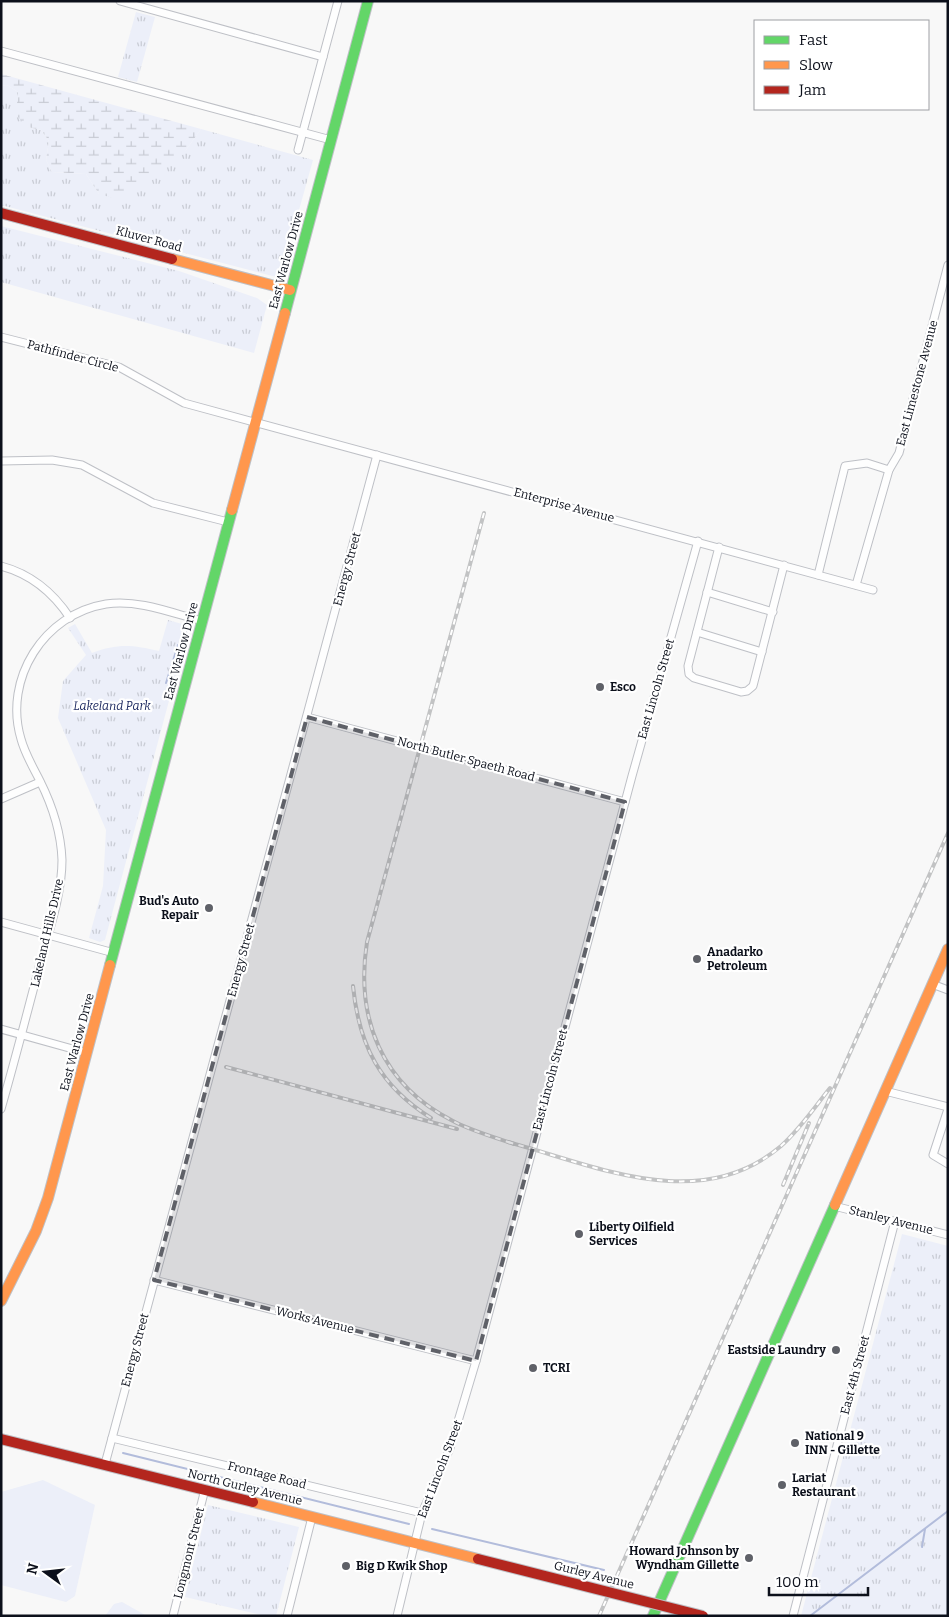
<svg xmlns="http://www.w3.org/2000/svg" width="949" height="1617" font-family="Bitter,serif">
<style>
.grass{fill:url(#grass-tufts)}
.wetland{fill:url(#wetland-marsh)}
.pitch{fill:#eceff9}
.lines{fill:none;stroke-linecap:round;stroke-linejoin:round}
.stream{stroke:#b2bcdb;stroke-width:2}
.street-casing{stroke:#bec0c6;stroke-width:9}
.fast-casing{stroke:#bec0c6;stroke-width:12}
.slow-casing{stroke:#bec0c6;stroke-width:12}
.jam-casing{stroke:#bec0c6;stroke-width:12}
.street{stroke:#fefefe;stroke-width:7}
.fast{stroke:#63d668;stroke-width:10}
.slow{stroke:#ff974d;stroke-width:10}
.jam{stroke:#b3261e;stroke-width:10}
.rail-casing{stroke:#c2c3c4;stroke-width:4}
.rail{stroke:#fff;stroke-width:2;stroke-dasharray:5.5;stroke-linecap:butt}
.jam-bridge-casing{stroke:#bec0c6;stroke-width:12;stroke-linecap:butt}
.jam-bridge{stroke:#b3261e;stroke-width:10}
.marked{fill:#5f6168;fill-opacity:0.2;stroke:#5f6168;stroke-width:4;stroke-dasharray:10 6;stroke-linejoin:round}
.poi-dot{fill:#5f6168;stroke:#fff;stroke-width:2}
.labels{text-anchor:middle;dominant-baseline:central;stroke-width:4.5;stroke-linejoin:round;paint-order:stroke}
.street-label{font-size:12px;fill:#0c101b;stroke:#fff}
.poi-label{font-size:12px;font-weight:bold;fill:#0c101b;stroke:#fff;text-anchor:start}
.park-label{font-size:12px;font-style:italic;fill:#1f2b61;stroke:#fff}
</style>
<defs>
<pattern id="grass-tufts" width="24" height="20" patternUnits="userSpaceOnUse" patternTransform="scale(1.25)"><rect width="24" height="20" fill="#eceff9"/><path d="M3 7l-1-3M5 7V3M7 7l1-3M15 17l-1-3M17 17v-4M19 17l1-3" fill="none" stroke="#c9ccd5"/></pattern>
<pattern id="wetland-marsh" width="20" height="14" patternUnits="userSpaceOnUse" patternTransform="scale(1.25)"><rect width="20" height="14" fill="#eceff9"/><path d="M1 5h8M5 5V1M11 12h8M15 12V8" fill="none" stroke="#c9ccd5"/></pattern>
</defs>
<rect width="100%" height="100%" fill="#f8f8f8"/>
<g class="grass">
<path d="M136,12L155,17L137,82L118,77Z"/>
<path d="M7,85L18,92L28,127L41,130L49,141L46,160L52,172L86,174L99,194L186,150L201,129L313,160L280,278L1,205V86Z"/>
<path d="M1,226L179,271L257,298L267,305L254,353L1,282Z"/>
<path d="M168,620L189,626L105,940L100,942L89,938L103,886L106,830L58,718L63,681L86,655L68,628L75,624L92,653C118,643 133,645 159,651Z"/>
<path d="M902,1234L948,1246V1616H801Z"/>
<path d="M208,1505L299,1527L276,1616H266L185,1597Z"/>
</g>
<path class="wetland" d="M1,74L201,129L186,150L120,200L99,194L86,174L52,172L46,160L49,141L41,130L28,127L16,115L18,92L7,85L1,86Z"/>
<g class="pitch">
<path d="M43,1480L95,1505L75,1596L66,1602L1,1585V1492Z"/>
<path d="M122,1602L147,1616H105L114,1604Z"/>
</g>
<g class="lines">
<g class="stream">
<path d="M166,683L178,645L186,647"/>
<path d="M123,1453L409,1524"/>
<path d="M432,1529L604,1570"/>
<path d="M922,1547L925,1529"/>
<path d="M810,1616L948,1511"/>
</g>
<g class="street-casing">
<g id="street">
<path d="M120,1L323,57"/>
<path d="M1,51L331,140"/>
<path d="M298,150L338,1"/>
<path d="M1,337L119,367L184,403L873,590"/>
<path d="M1,461L52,460L82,465L153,503L228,522"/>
<path d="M719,547L688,666L689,674L694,678L741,692L747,691L753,686L784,565"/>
<path d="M1,566C31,574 53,592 70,618"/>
<path d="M818,575L845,466L867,463L889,470"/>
<path d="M856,585L889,470L899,453L948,265"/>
<path d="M707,592L773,612"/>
<path d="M697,632L762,652"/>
<path d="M307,717L625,802"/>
<path d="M1,799L40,782"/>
<path d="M1,922L114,953"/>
<path d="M932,984L948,990"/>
<path d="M1,1029L87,1053"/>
<path d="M885,1091L948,1107"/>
<path d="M1,1109C15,1060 28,1010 41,960C50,928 62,893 62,860C61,832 52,805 40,781C33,767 25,754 21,739C3,679 44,614 106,604C138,599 172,613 202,621"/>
<path d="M948,1109L933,1155L948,1164"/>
<path d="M834,1206L948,1235"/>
<path d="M154,1280L476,1361"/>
<path d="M112,1438L422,1513"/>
<path d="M105,1464L377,455"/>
<path d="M173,1616L205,1489"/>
<path d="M287,1616L312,1517"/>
<path d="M397,1616L422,1513L450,1448L476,1361L632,776L698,541"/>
<path d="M793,1616L895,1221"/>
</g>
</g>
<g class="fast-casing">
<g id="fast">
<path d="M285,313L368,1"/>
<path d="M110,965L232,510"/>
<path d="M653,1616L835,1205"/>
</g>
</g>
<g class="slow-casing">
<g id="slow">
<path d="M172,259L290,290"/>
<path d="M232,510L285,313"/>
<path d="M835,1205L948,949"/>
<path d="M1,1301L36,1231L48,1198L110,965"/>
<path d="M253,1502L478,1559"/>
</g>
</g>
<g class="jam-casing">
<g id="jam">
<path d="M1,213L172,259"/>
<path d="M1,1439L253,1502"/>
</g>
</g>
<use href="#street" class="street"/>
<use href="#fast" class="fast"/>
<use href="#slow" class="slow"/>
<use href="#jam" class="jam"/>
<g class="rail-casing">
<g id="rail">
<path d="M484,513L367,942C355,1019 382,1085 453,1121C472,1131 494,1137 514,1144"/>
<path d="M353,986C359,1046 380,1086 431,1118"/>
<path d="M226,1067L457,1129"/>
<path d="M508,1142C596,1166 700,1215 781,1146C800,1129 814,1108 830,1088"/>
<path d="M783,1185L809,1123"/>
<path d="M599,1616L948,833"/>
</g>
</g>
<use href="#rail" class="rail"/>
<g class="jam-bridge-casing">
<path id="jam-bridge" d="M478,1559L703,1616"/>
</g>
<use href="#jam-bridge" class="jam-bridge"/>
</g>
<path class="marked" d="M307,717L625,802L476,1361L154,1280Z"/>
<g class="poi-dot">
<circle cx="600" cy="687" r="5"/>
<circle cx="209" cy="908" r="5"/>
<circle cx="697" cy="959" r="5"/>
<circle cx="579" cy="1234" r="5"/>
<circle cx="836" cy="1350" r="5"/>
<circle cx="533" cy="1368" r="5"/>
<circle cx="795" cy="1443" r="5"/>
<circle cx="782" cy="1485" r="5"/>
<circle cx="749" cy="1558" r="5"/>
<circle cx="346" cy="1566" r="5"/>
</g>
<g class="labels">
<g class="street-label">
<text transform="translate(149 239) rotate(15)">Kluver Road</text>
<text transform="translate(286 260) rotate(-75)">East Warlow Drive</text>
<text transform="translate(73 356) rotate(15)">Pathfinder Circle</text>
<text transform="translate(917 383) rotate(-75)">East Limestone Avenue</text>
<text transform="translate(564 505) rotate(15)">Enterprise Avenue</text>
<text transform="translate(347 569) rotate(-75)">Energy Street</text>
<text transform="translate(181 651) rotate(-75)">East Warlow Drive</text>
<text transform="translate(656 689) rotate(-74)">East Lincoln Street</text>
<text transform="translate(466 759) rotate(15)">North Butler Spaeth Road</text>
<text transform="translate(47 933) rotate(-77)">Lakeland Hills Drive</text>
<text transform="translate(241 960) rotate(-75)">Energy Street</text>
<text transform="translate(77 1042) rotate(-75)">East Warlow Drive</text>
<text transform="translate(550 1080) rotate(-75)">East Lincoln Street</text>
<text transform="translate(891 1220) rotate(14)">Stanley Avenue</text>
<text transform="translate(315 1320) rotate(14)">Works Avenue</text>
<text transform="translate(135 1350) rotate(-75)">Energy Street</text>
<text transform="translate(855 1375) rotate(-75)">East 4th Street</text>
<text transform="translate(440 1469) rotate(-69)">East Lincoln Street</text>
<text transform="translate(267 1475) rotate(14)">Frontage Road</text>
<text transform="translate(245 1487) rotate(14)">North Gurley Avenue</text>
<text transform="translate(189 1553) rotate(-76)">Longmont Street</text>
<text transform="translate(594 1575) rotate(14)">Gurley Avenue</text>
</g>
<g class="poi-label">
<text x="610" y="687">Esco</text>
<text x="199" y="901" text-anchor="end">Bud's Auto<tspan x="199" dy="14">Repair</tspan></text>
<text x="707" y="952">Anadarko<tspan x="707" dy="14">Petroleum</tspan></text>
<text x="589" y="1227">Liberty Oilfield<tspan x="589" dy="14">Services</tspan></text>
<text x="826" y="1350" text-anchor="end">Eastside Laundry</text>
<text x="543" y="1368">TCRI</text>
<text x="805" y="1436">National 9<tspan x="805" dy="14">INN - Gillette</tspan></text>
<text x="792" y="1478">Lariat<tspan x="792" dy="14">Restaurant</tspan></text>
<text x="739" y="1551" text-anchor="end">Howard Johnson by<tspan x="739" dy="14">Wyndham Gillette</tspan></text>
<text x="356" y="1566">Big D Kwik Shop</text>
</g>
<g class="park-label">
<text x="112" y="706">Lakeland Park</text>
</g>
</g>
<rect width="949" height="1617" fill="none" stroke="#0c101b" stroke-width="5"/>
<rect x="754" y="20" width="175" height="90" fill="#ffffff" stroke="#9e9fa4"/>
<rect x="764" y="36" width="25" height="8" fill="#63d668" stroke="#9e9fa4"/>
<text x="799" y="45" font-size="15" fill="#0c101b">Fast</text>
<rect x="764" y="61" width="25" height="8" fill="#ff974d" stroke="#9e9fa4"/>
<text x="799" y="70" font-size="15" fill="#0c101b">Slow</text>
<rect x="764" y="86" width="25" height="8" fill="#b3261e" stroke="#9e9fa4"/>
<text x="799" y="95" font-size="15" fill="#0c101b">Jam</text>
<g transform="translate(45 1572) rotate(285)" stroke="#ffffff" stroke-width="4" paint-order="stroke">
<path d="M0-4L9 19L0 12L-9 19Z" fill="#0c101b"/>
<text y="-8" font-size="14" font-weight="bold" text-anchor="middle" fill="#0c101b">N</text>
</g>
<path d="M769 1587v8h99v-8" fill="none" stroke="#0c101b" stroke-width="2.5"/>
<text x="776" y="1587" font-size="15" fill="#0c101b" stroke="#ffffff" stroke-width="4" paint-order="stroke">100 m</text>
</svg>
